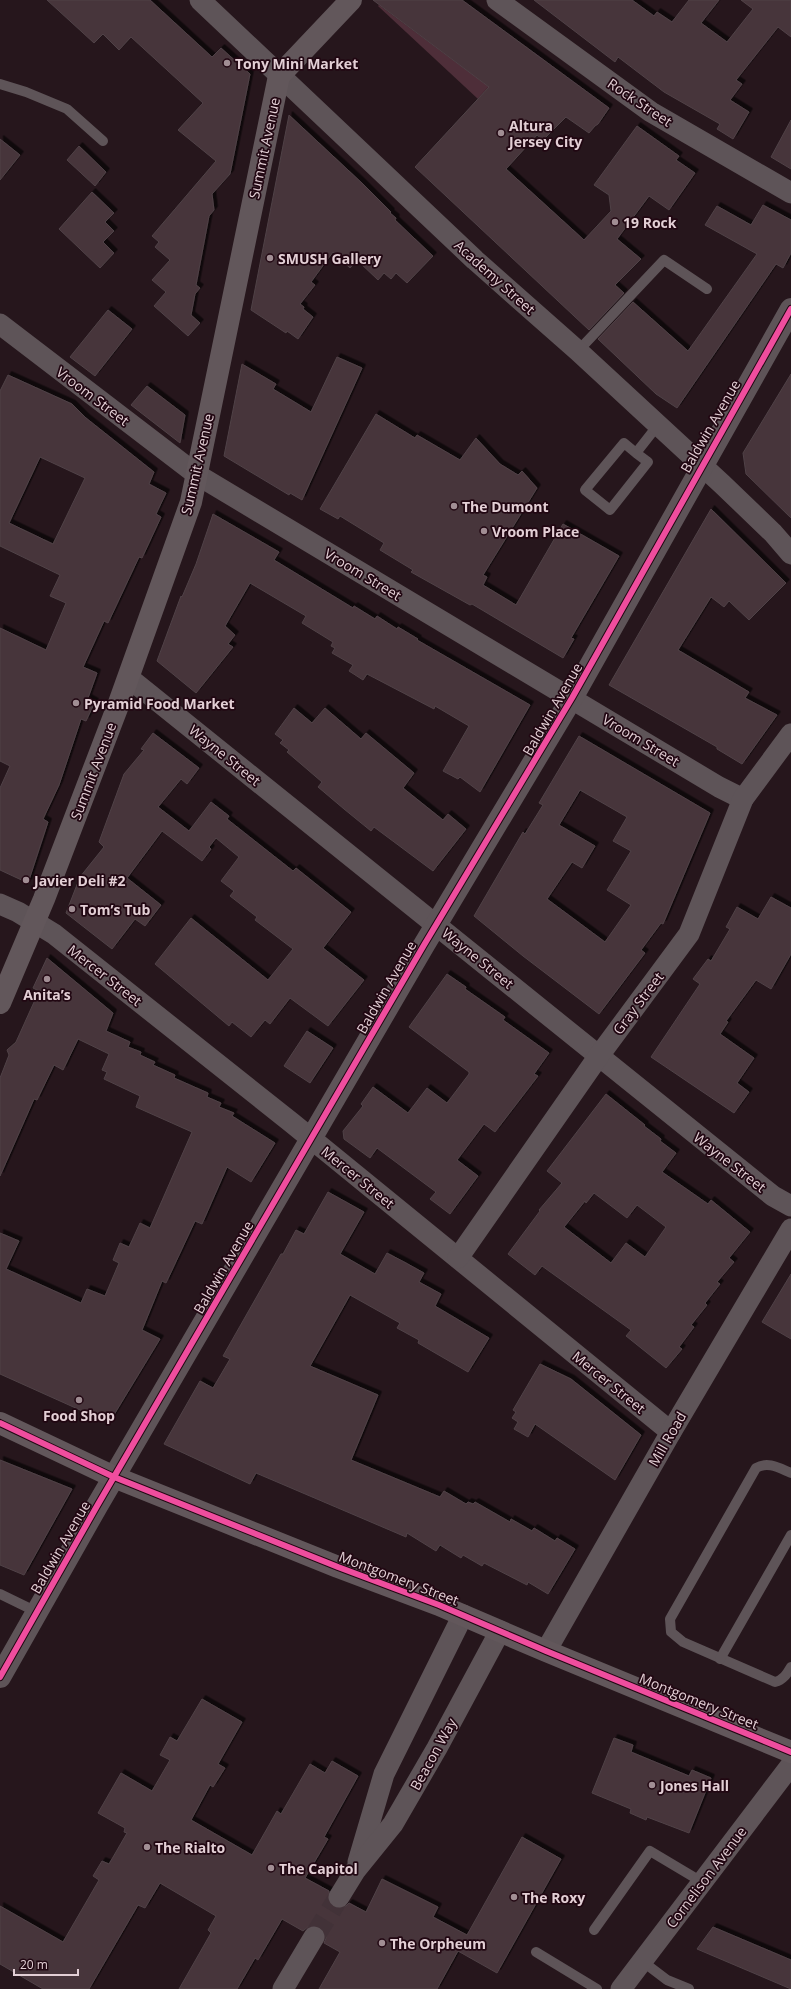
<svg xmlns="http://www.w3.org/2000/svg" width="791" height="1989" font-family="'Open Sans',sans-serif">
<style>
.green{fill:#4e2e39}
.building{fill:#46353b;stroke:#504247;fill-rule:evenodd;filter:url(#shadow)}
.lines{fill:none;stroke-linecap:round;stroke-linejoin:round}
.minor-tunnel{stroke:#423238;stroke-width:21;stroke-dasharray:21 10;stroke-linecap:butt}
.service{stroke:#5e5458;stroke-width:10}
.minor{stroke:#5e5458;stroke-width:21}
.tertiary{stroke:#5e5458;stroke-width:22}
.secondary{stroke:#62575b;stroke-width:22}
.cycleway-casing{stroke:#210712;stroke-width:8}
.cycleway{stroke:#ef4d9e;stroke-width:6}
.poi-dot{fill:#a18e94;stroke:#210712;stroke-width:1.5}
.labels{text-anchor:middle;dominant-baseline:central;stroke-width:3.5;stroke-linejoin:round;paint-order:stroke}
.poi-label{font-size:14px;font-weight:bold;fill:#e3cfd5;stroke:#210712;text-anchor:start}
.street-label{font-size:14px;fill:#e3cfd5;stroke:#210712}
</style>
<defs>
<filter id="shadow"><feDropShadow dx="3.5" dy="-3.5" stdDeviation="0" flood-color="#0009"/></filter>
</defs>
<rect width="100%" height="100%" fill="#26161c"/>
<path class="green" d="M379,5L489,87L478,99L378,6Z"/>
<g class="building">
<path d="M47,0H150L212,57L221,48L250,74L230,174L212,194L214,210L209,216L196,285L200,288L195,294L191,315L200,323L188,336L154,306L166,292L152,280L170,260L155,247L159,242L152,236L216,161L178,130L203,103L131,37L119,50L103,34L94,43Z"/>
<path d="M373,0H462L609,108L598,124L595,126L589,133L566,117L543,140L537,135L506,169L584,240L611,211L609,195L594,185L637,126L679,156L676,160L695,173L669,210L649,196L617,239L641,259L615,285L624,293L589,330L415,167L489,87Z"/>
<path d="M534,0H632L654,16L657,12L672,22L689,0H719L701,23L727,42L753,9L741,0H791V37L778,27L736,80L742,84L730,100L749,112L733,139L717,129L720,124L664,92L618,57L615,62Z"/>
<path d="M289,115L363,184L391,212L390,213L396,218L395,220L433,256L407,283L396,273L391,279L384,273L378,280L357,260L350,268L333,252L311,282L315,285L300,304L304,307L303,309L313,317L298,339L287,331L286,333L251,310Z"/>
<path d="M791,120V169L771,157Z"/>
<path d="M0,139L20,155L0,180Z"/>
<path d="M79,146L106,172L95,186L67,160Z"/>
<path d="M92,192L114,213L105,222L114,231L103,242L114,253L100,268L59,229Z"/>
<path d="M763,205L791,220V253L783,268L776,264L677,408L656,394L598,339L633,302L688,351L757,254L705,225L717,206L751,225Z"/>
<path d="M108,310L132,329L95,376L70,357Z"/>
<path d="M337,357L362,368L302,500L290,493L289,495L224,456L242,364L276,384L273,389L311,412Z"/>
<path d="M791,374V518L746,474L743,453Z"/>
<path d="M8,375L72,404L86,418L154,472L149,484L166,493L156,514L161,517L142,558L139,557L108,623L104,621L83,667L97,673L88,698L95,702L86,721L81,719L59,785L43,819L48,822L28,883L0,870V788L10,766L0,761V628L46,650L66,603L50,596L60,575L0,546V391ZM40,457L85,478L53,544L9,523Z"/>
<path d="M147,386L185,415L180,443L131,405Z"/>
<path d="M376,414L415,438L417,435L460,460L476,438L500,464L518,475L522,471L537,488L483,575L487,577L483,585L516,605L563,524L619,556L571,638L574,639L563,658L472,604L470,605L411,572L413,570L380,550L384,543L340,516L338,519L320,509Z"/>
<path d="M711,509L786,583L749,620L729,601L724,607L711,597L678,650L749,692L745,698L777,715L742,764L717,749V747L609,685Z"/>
<path d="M213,514L279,552L274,560L353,608L354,606L375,619L377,616L397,629L398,627L418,639L417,640L530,705L480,792L460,777L458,779L443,771L469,726L435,706L434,709L367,674L363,680L349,671L353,665L332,653L335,648L331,646L333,642L302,623L306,616L250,583L225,626L235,635L228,644L233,647L196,693L157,661L181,596L182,597L196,564Z"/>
<path d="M294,708L312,723L325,708L361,739L366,733L414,773L403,788L443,820L448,814L466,829L433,871L374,827L371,831L344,809L318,787L322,782L287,752L289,750L280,743L283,740L275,734Z"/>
<path d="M153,733L199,768L187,784L181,779L158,807L189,831L211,802L229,816L227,819L265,849L293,871L296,868L351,912L323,948L364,980L328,1026L290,998L270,1024L265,1020L251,1037L232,1022L229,1026L155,964L191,918L268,980L293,949L255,920L257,917L230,896L234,891L221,881L239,857L216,838L209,847L211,849L202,861L162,831L127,878L161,905L145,926L135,919L112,949L66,913L80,877L104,847L99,842L124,774L144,750L141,749Z"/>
<path d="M579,736L710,813L663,924L661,923L641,950L645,953L599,1014L523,956L474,916L523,832L525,834L543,805L539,803ZM580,790L627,817L613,841L631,851L607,890L631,905L605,942L547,899L572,862L582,868L595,846L559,825Z"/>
<path d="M771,897L791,908V954L771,989L756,980L726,1021L728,1022L720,1034L754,1058L737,1083L749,1092L734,1113L651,1057L700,984L693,979L708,959L711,961L730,929L726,927L737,907L758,919Z"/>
<path d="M47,958L113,1013L106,1031L130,1042L128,1047L141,1052L140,1055L155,1062L153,1065L175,1075L174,1078L208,1093L207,1097L221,1103L219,1107L234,1113L232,1116L275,1143L251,1182L227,1167L202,1224L195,1221L166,1283L162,1281L142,1330L160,1339L109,1423L0,1374V1233L19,1241L6,1269L81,1303L87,1289L105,1296L119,1263L113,1260L120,1243L129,1247L140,1223L150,1228L192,1132L136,1107L140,1096L104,1079L107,1072L102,1070L109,1054L78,1039L63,1070L54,1065L37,1100L34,1099L0,1176V1078L9,1055L7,1050L16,1042L39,991L33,988Z"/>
<path d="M447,974L466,987L465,989L505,1017L503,1020L549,1053L534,1074L538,1076L495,1132L484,1124L457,1160L478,1176L450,1214L430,1199L436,1192L377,1148L370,1158L344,1139L343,1131L363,1106L361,1104L373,1087L408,1113L427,1088L447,1103L469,1074V1072L409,1027Z"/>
<path d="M307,1031L333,1048L310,1083L284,1066Z"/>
<path d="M606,1094L645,1125L644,1126L661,1139L660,1141L676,1153L662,1172L708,1204L711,1200L750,1232L729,1258L734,1262L717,1282L720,1284L705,1303L707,1305L691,1325L694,1327L679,1347L682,1349L666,1368L626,1336L631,1330L542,1266L535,1275L508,1254L540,1211L539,1210L562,1183L547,1171ZM594,1193L627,1218L637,1205L666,1227L645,1257L626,1243L611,1263L564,1227L585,1201L586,1203Z"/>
<path d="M328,1192L364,1212L340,1254L375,1274L387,1253L406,1263L424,1273L419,1282L441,1294L435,1306L489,1338L468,1372L418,1343L419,1340L397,1328L400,1323L350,1295L310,1366L378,1395L351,1460L440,1497L444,1491L466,1504L468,1502L473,1504L475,1502L510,1522L511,1519L532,1531L534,1528L555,1541L557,1538L575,1549L548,1594L528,1582L527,1585L484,1563L482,1566L463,1555L461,1558L440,1545L436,1551L407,1533L406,1537L256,1473L250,1484L164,1444L200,1381L213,1388L230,1359L223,1356L281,1254H283L296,1230L304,1234Z"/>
<path d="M791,1274V1339L762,1322Z"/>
<path d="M540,1364L571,1379L641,1435L615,1480L535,1424L528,1437L514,1429L518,1422L512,1418L516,1412L513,1410Z"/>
<path d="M0,1460L72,1489L24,1575L0,1565Z"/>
<path d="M202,1699L242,1722L218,1764L225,1768L213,1787L210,1785L191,1820L252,1855L277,1811L281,1814L310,1764L325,1773L332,1761L358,1776L324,1837L328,1839L305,1878L329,1891L328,1902L333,1907L339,1909L344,1908L349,1903L366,1912L382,1879L438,1907L433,1917L467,1935L522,1837L561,1859L497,1973L458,1951L437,1989H319L340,1952L324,1943L326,1938L325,1932L320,1927L315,1925L309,1926L303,1931L282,1919L258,1960L255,1958L237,1989H179L211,1933L208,1930L216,1916L160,1883L145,1908L138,1905L89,1989H43L0,1964V1906L63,1942L99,1880L93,1876L102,1861L109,1864L127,1833L124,1832L125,1828L98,1813L121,1773L152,1791L170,1760L160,1755L170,1737L177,1741Z"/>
<path d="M614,1738L633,1745L631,1752L689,1776L692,1770L711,1778L689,1833L647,1817L646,1820L630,1813L631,1809L592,1793Z"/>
<path d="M713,1927L791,1960V1989L697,1949Z"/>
</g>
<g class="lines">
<path class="minor-tunnel" d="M314,1937L339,1897"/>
<g class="service">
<path d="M0,84L26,92L67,109L103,141"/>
<path d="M578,351L664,260L707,289"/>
<path d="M636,453L648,462L610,510L585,490L624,443L636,453L658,425"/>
<path d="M791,1473C779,1468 768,1461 756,1468L670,1619L671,1632L683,1642L775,1682C783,1680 787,1674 791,1667"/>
<path d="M0,1594L37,1612"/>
<path d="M720,1659L791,1535"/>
<path d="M594,1930L650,1851L702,1882"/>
<path d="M536,1952L597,1989"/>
<path d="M642,1961L667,1980L689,1989"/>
</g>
<g class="minor">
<path d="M200,0L475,260L578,351L722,484L773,533L791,554"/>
<path d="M497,0L651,112L791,193"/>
<path d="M0,324L196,474L719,787L743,799"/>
<path d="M129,678L773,1196L791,1206"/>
<path d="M0,904L18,912L54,934L292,1123L671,1432"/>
<path d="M458,1258L598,1057L689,934L743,799L791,734"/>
<path d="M546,1651L671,1432L791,1229"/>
<path d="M358,1862L384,1774L463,1615"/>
<path d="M339,1897L355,1871L393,1824L437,1748L500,1631"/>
<path d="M283,1989L314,1937"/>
<path d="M621,1989L791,1765"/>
</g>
<path class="tertiary" d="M0,1677L97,1506L424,945L572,698L791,309"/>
<g class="secondary">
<path d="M0,1003L44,899L119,703L191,502L279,76L351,0"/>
<path d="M0,1423L114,1477L338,1567L439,1605L546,1651L791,1752"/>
</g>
<g class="cycleway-casing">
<g id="cycleway">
<path d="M0,1423L114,1477L338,1567L439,1605L546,1651L791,1752"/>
<path d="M0,1677L97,1506L424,945L572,698L791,309"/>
</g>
</g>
<use href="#cycleway" class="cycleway"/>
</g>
<g class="poi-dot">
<circle cx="227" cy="63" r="4"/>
<circle cx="501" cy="133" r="4"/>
<circle cx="615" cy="222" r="4"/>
<circle cx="270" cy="258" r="4"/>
<circle cx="454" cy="506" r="4"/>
<circle cx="484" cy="531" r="4"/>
<circle cx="76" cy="703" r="4"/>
<circle cx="26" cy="880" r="4"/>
<circle cx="72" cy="909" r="4"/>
<circle cx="47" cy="979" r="4"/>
<circle cx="79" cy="1400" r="4"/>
<circle cx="652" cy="1785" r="4"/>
<circle cx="147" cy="1847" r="4"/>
<circle cx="271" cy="1868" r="4"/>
<circle cx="514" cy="1897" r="4"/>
<circle cx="382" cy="1943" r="4"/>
</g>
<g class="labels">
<g class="poi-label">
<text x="235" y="63">Tony Mini Market</text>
<text x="509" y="125">Altura<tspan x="509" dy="16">Jersey City</tspan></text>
<text x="623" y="222">19 Rock</text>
<text x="278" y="258">SMUSH Gallery</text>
<text x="462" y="506">The Dumont</text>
<text x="492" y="531">Vroom Place</text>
<text x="84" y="703">Pyramid Food Market</text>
<text x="34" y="880">Javier Deli #2</text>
<text x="80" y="909">Tom’s Tub</text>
<text x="47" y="994" text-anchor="middle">Anita’s</text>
<text x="79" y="1415" text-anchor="middle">Food Shop</text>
<text x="660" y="1785">Jones Hall</text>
<text x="155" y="1847">The Rialto</text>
<text x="279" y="1868">The Capitol</text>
<text x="522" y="1897">The Roxy</text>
<text x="390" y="1943">The Orpheum</text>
</g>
<g class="street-label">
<text transform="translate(640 102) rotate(34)">Rock Street</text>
<text transform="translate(264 148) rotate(-78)">Summit Avenue</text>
<text transform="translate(495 277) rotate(42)">Academy Street</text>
<text transform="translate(93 396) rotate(37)">Vroom Street</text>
<text transform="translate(710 426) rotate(-60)">Baldwin Avenue</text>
<text transform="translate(197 464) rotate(-77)">Summit Avenue</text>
<text transform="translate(363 574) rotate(31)">Vroom Street</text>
<text transform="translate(552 709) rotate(-60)">Baldwin Avenue</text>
<text transform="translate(641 740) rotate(31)">Vroom Street</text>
<text transform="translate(225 755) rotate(39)">Wayne Street</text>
<text transform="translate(93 771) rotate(-69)">Summit Avenue</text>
<text transform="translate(478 958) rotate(39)">Wayne Street</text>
<text transform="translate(105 975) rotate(38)">Mercer Street</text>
<text transform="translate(386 987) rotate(-60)">Baldwin Avenue</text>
<text transform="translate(638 1003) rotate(-53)">Gray Street</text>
<text transform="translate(730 1162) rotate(38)">Wayne Street</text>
<text transform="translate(358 1177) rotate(39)">Mercer Street</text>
<text transform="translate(223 1267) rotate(-60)">Baldwin Avenue</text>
<text transform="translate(609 1382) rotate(39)">Mercer Street</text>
<text transform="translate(667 1439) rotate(-60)">Mill Road</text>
<text transform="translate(60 1547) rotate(-60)">Baldwin Avenue</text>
<text transform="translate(399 1578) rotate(21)">Montgomery Street</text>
<text transform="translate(699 1701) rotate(22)">Montgomery Street</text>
<text transform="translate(433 1754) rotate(-61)">Beacon Way</text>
<text transform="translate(706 1877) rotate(-53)">Cornelison Avenue</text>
</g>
</g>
<path d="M14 1969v6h64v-6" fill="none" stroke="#e3cfd5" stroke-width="2"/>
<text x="20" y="1969" font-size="12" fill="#e3cfd5" stroke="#210712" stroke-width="3" paint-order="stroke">20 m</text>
</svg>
